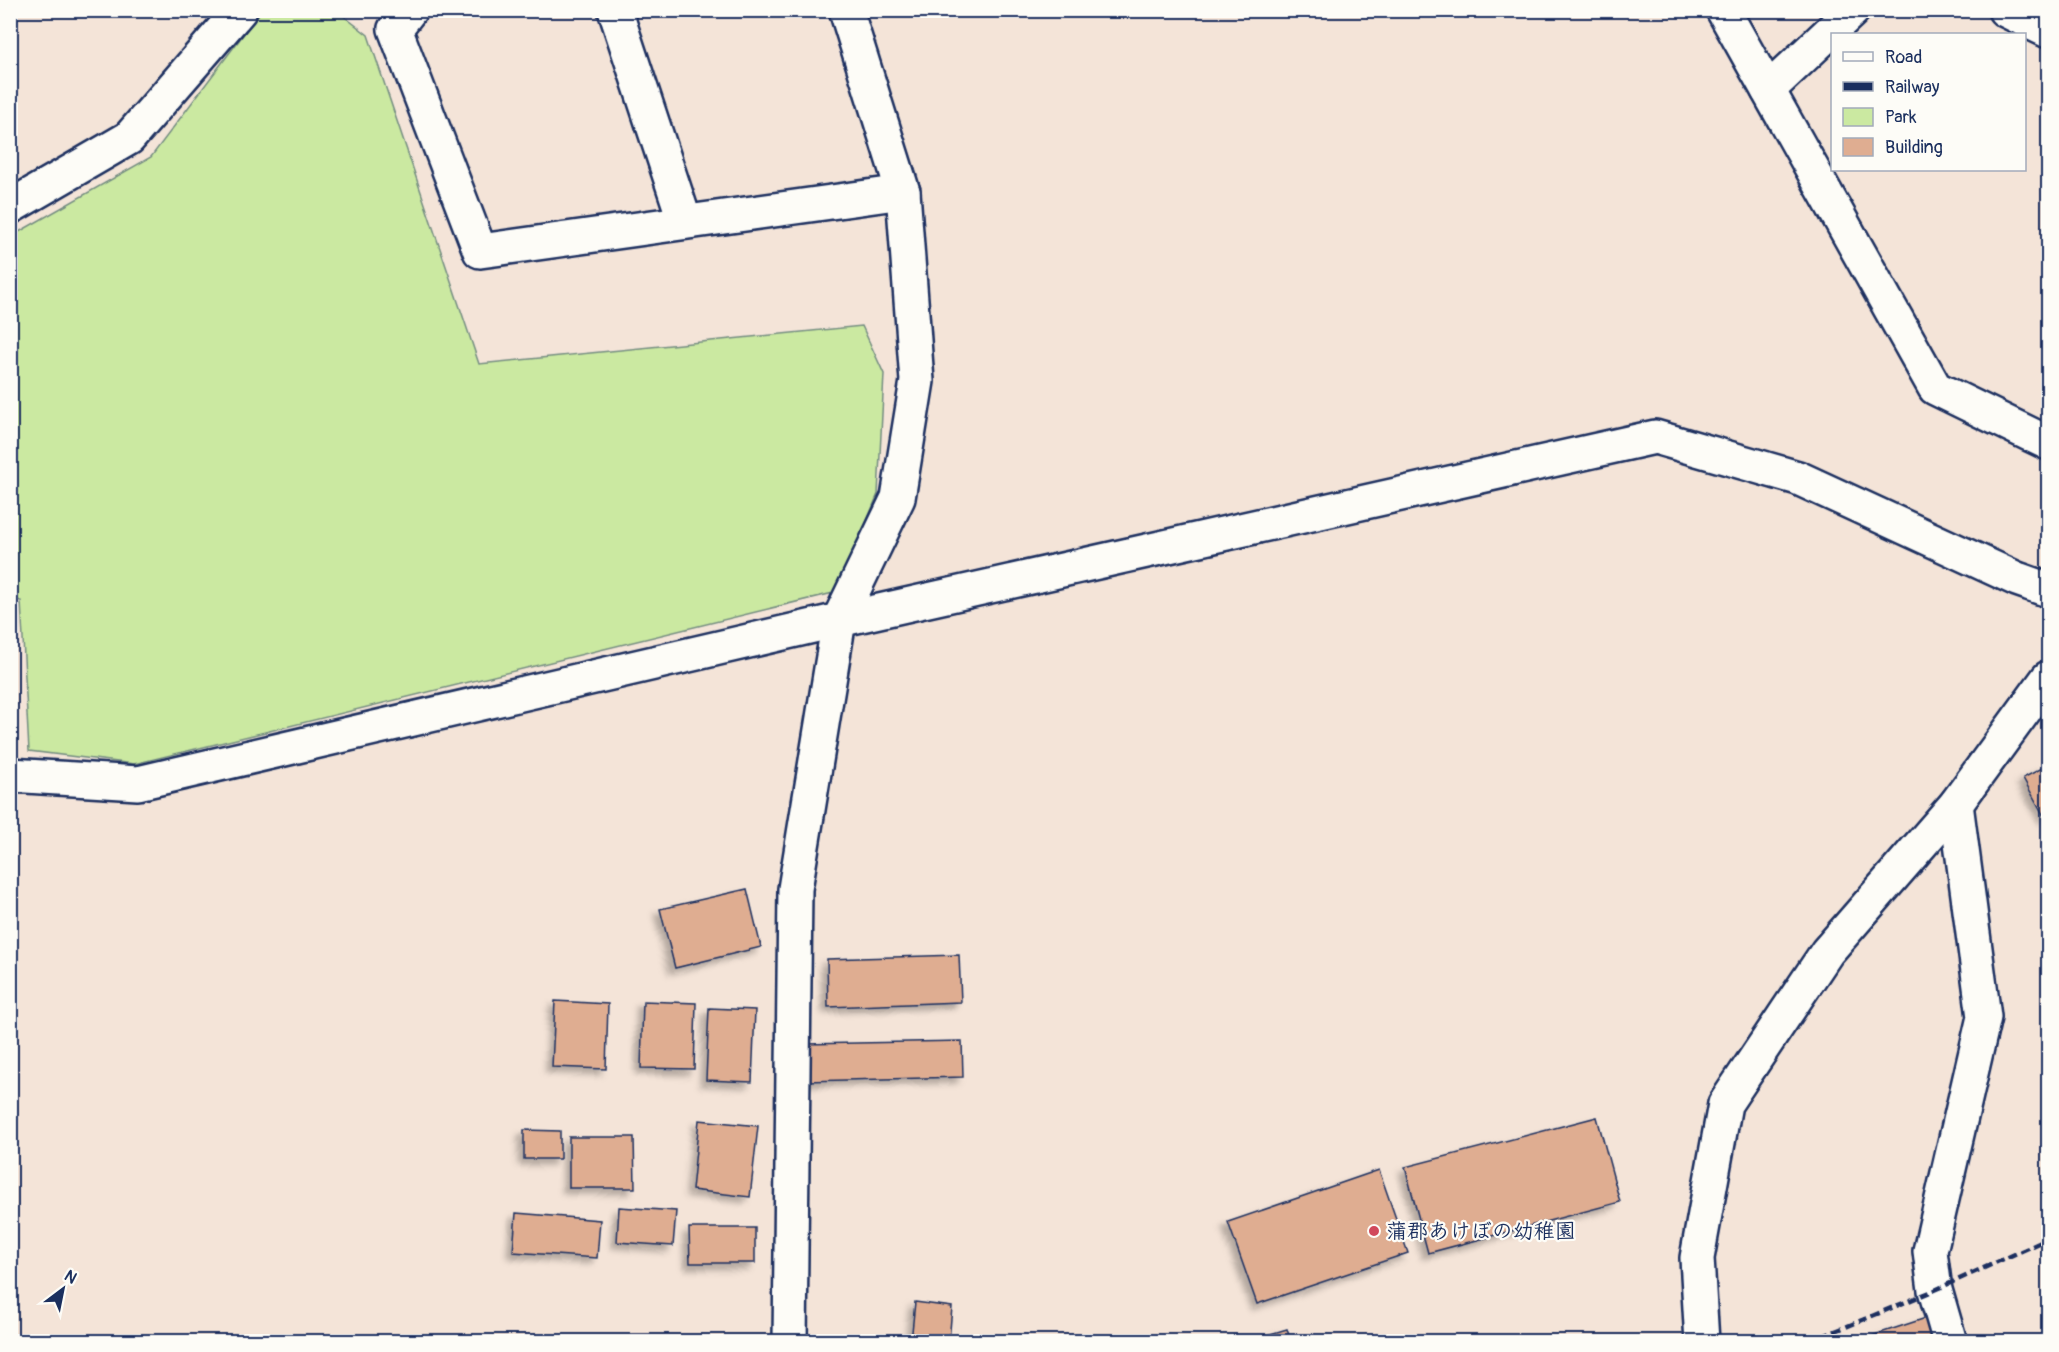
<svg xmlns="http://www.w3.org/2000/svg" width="2059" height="1352" font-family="Pangolin,'Klee One',sans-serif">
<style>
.green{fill:#cbe9a1;stroke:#738c80;stroke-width:1.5}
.building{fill:#dfad91;stroke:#1b2f5e;stroke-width:1.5;filter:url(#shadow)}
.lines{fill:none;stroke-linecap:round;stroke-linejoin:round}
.minor-casing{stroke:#1b2f5e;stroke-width:38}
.minor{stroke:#fdfcf7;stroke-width:33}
.rail{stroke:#1b2f5e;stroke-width:4.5;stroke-dasharray:9 4.5;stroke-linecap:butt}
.poi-dot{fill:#d1495b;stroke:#fdfcf7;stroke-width:2}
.labels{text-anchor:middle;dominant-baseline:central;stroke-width:4.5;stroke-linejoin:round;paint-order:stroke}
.poi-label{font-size:21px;font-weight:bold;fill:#1b2f5e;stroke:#fdfcf7;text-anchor:start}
</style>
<defs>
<filter id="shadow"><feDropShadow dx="-5.5" dy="5.5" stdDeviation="3" flood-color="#0004"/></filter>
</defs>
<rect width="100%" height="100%" fill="#f4e4d8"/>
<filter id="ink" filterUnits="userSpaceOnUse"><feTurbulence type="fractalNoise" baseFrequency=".0167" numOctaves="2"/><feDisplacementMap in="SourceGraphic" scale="12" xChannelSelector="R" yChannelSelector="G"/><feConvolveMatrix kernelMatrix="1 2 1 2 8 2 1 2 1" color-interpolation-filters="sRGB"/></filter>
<g filter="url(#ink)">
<path class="green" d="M261,11H337L368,35L479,364L862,326L884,374L878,494L837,592L134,764L29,751L21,601L10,598V237L151,157Z"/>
<g class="building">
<path d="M2048,765V816L2045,818L2023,778Z"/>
<path d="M747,889L761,947L675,968L660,909Z"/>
<path d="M959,955L961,1002L828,1007L827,959Z"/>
<path d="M555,1001L608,1004L606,1069L552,1067Z"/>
<path d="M643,1001L696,1003L694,1069L641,1068Z"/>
<path d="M709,1008L755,1010L752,1082L706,1080Z"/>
<path d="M962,1041L963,1077L806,1081L805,1044Z"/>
<path d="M1597,1117L1620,1202L1428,1253L1405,1167Z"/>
<path d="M699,1120L758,1126L750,1197L692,1190Z"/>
<path d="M524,1130L560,1131V1159H524Z"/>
<path d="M569,1137H634L635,1188H569Z"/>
<path d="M1379,1170L1408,1253L1257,1304L1228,1222Z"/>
<path d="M619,1207L676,1211L673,1246L617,1242Z"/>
<path d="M516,1213L600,1220L597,1258L513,1252Z"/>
<path d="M689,1228H755V1263H690Z"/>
<path d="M915,1302L952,1307L949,1342H911Z"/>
<path d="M1926,1318L1934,1342H1856V1341Z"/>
<path d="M1287,1329L1291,1342H1243Z"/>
</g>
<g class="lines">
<g class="minor-casing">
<g id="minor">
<path d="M410,10L395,29L480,251L903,192"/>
<path d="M615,10L685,222"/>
<path d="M1723,10L1935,388L2048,443"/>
<path d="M2005,10L2048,31"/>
<path d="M1768,90L1853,10"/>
<path d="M10,207L129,138L240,10"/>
<path d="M10,775L138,783L839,620L1655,437L1798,478L2017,579L2048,590"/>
<path d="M790,1342L795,889L839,620L898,498L917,381L903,192L846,10"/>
<path d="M1702,1342L1697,1258L1725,1104L1827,952L1956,804L2048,678"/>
<path d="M1950,1342L1935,1290L1930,1251L1984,1017L1956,804"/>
</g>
</g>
<use href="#minor" class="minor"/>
<path class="rail" d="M1809,1342L1935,1290L2048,1239"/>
</g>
</g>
<circle class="poi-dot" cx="1374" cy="1231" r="6"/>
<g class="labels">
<g class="poi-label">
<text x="1386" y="1231">蒲郡あけぼの幼稚園</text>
</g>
</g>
<rect width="2059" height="1352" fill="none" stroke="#fdfcf7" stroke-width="36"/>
<rect x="18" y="18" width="2023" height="1316" fill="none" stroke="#1b2f5e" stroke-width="2" filter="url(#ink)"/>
<rect x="1831" y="33" width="195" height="138" fill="#fdfcf7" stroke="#a3aaba" stroke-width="1.5"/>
<rect x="1843" y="52" width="30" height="9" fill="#fdfcf7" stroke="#a3aaba" stroke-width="1.5"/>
<text x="1885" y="63" font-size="18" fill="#1b2f5e">Road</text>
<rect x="1843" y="82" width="30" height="9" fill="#1b2f5e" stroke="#a3aaba" stroke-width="1.5"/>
<text x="1885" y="93" font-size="18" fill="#1b2f5e">Railway</text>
<rect x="1843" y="108" width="30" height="18" fill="#cbe9a1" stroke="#a3aaba" stroke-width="1.5"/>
<text x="1885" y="123" font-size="18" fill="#1b2f5e">Park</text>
<rect x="1843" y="138" width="30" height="18" fill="#dfad91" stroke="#a3aaba" stroke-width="1.5"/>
<text x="1885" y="153" font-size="18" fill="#1b2f5e">Building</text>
<g transform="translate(63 1289) rotate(32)" stroke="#fdfcf7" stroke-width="4.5" paint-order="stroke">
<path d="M0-4.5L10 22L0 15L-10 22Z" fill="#1b2f5e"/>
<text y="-9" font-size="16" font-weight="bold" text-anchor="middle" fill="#1b2f5e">N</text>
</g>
</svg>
